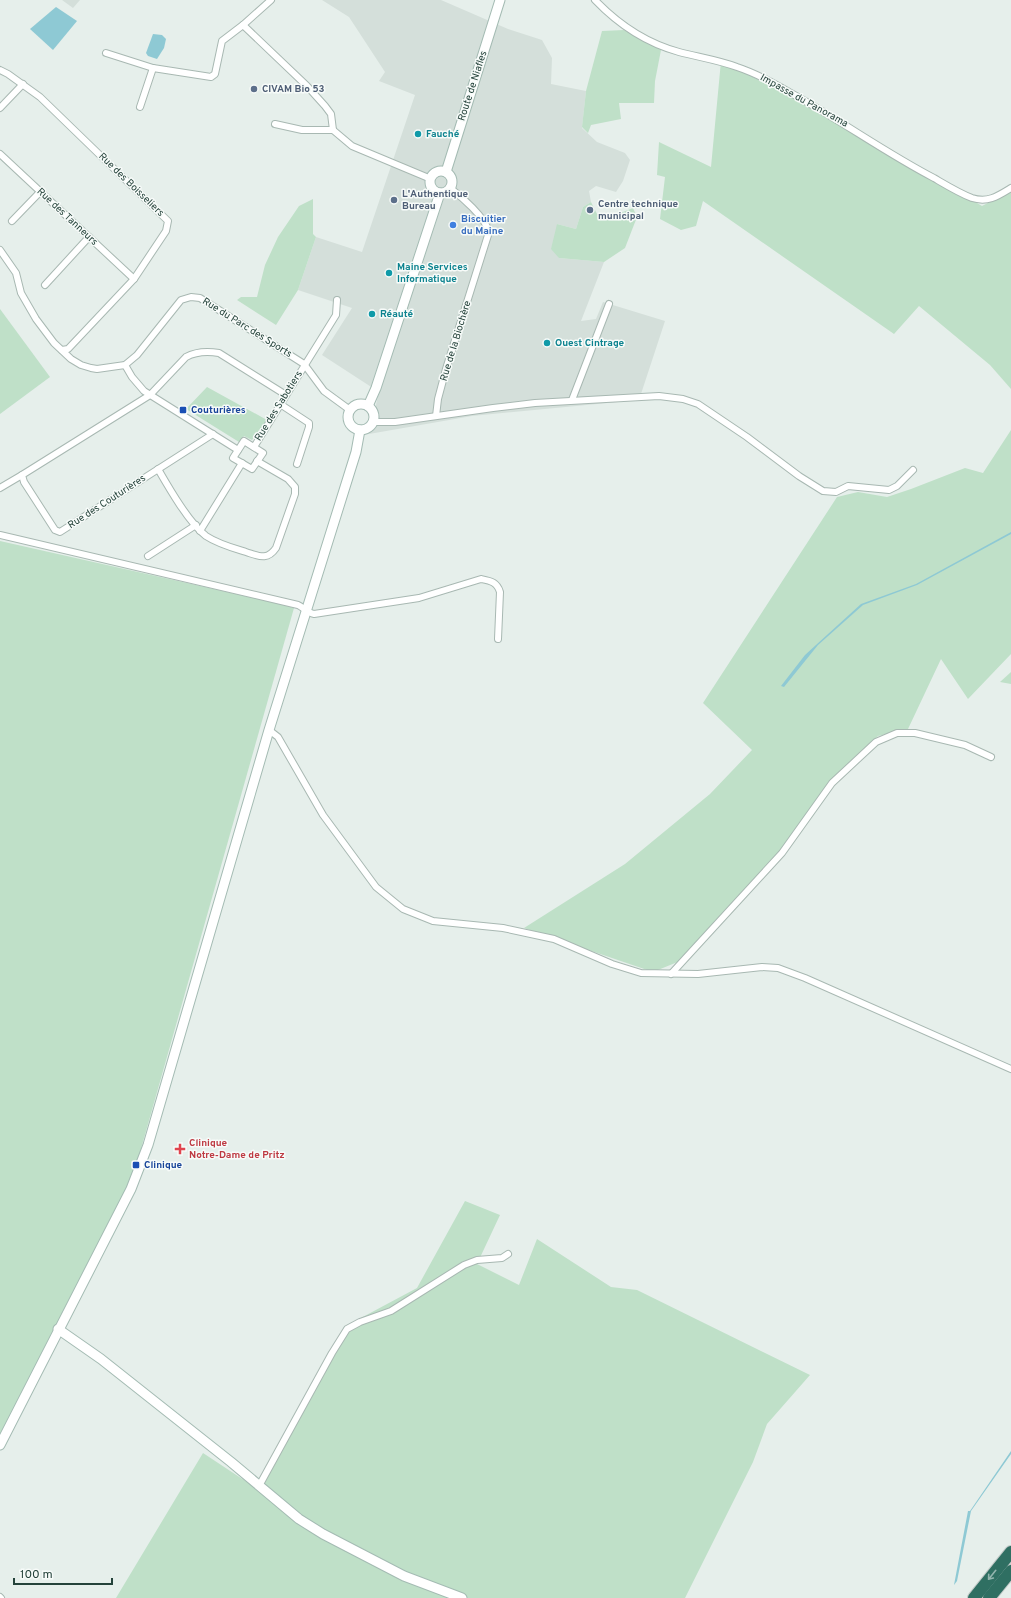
<svg xmlns="http://www.w3.org/2000/svg" width="1011" height="1598" font-family="Overpass,sans-serif">
<style>
.built{fill:#d4dfda}
.green{fill:#bfe0c8}
.water{fill:#8ec9d4}
.lines{fill:none;stroke-linecap:round;stroke-linejoin:round}
.street-casing{stroke:#a8b8b2;stroke-width:8}
.secondary-casing{stroke:#a4bbb3;stroke-width:11}
.highway-casing{stroke:#c2cac8;stroke-width:14}
.street{stroke:#fff;stroke-width:6}
.secondary{stroke:#fff;stroke-width:9}
.highway{stroke:#2f6f62;stroke-width:12}
.oneway{stroke:#93b5ae}
.service-dot{fill:#5c6f8a;stroke:#f7fbf9;stroke-width:1.5}
.culture-dot{fill:#0f9aa8;stroke:#f7fbf9;stroke-width:1.5}
.shop-dot{fill:#3f7fe0;stroke:#f7fbf9;stroke-width:1.5}
.transit-dot{fill:#1a4fb4;stroke:#f7fbf9;stroke-width:1.5}
.health-dot{fill:#e0444e;stroke:#f7fbf9;stroke-width:1.5}
.labels{text-anchor:middle;dominant-baseline:central;stroke-width:3;stroke-linejoin:round;paint-order:stroke}
.street-label{font-size:10px;fill:#24423a;stroke:#f7fbf9}
.service-label{font-size:10px;font-weight:bold;fill:#4e5e75;stroke:#f7fbf9;text-anchor:start}
.culture-label{font-size:10px;font-weight:bold;fill:#0d838f;stroke:#f7fbf9;text-anchor:start}
.shop-label{font-size:10px;font-weight:bold;fill:#366cbe;stroke:#f7fbf9;text-anchor:start}
.transit-label{font-size:10px;font-weight:bold;fill:#164399;stroke:#f7fbf9;text-anchor:start}
.health-label{font-size:10px;font-weight:bold;fill:#be3a42;stroke:#f7fbf9;text-anchor:start}
</style>
<rect width="100%" height="100%" fill="#e6efeb"/>
<g class="built">
<path d="M62,0H80L73,8Z"/>
<path d="M322,0H441L508,29L542,40L552,58L551,84L586,91L582,128L597,142L625,153L630,160L623,181L616,192L596,186L589,191L591,202L583,207L576,229L557,224L559,258L604,262L581,321L596,319L603,302L665,321L639,400L472,416L369,434L379,392L322,355L352,308L298,290L316,237L362,252L415,95L379,81L385,72L349,17Z"/>
</g>
<g class="green">
<path d="M624,30L661,50L655,81L654,103H619L621,119L591,125L588,133L582,127L586,91L602,31Z"/>
<path d="M721,61L835,118L982,206L1011,191V389L990,365L919,306L894,334L703,201L696,226L681,230L660,219L665,177L657,175L659,142L711,167Z"/>
<path d="M313,199V234L316,237L298,290L276,325L237,300L241,297H257L265,265L278,237L299,206Z"/>
<path d="M591,202L597,214L613,216L633,208L637,217L625,248L604,262L559,258L551,249L557,224L576,229L583,207Z"/>
<path d="M0,309L50,377L0,414Z"/>
<path d="M207,387L267,420L252,440L244,436L239,442L186,409Z"/>
<path d="M1011,430V654L968,699L941,659L908,729L878,736L833,780L770,864L680,961L653,972L524,928L625,864L710,794L752,750L703,703L837,497L858,492L887,497L911,489L965,468L983,473Z"/>
<path d="M0,541L276,603L294,608L133,1177L0,1446Z"/>
<path d="M1011,672V684L1000,682Z"/>
<path d="M465,1201L500,1215L477,1264L519,1285L537,1239L611,1287L637,1290L810,1375L767,1424L753,1462L685,1598H116L203,1453L256,1488L344,1327L417,1288Z"/>
</g>
<g class="water">
<path d="M56,7L77,21L53,50L30,29Z"/>
<path d="M153,34L162,35L166,39L164,48L157,59L148,56L146,53Z"/>
<path d="M1011,532V534L917,585L863,605L818,645L784,687L781,686L805,655L861,604L916,584Z"/>
<path d="M1011,1451V1454L971,1511L957,1581L954,1585L968,1511H970Z"/>
</g>
<g class="lines">
<g class="street-casing">
<g id="street">
<path d="M595,0C618,24 646,43 679,52C698,57 718,60 737,67C755,73 772,82 789,92C839,119 884,152 934,178C946,185 959,193 972,198C988,203 998,196 1011,188"/>
<path d="M243,25L307,86L325,106L331,114L333,130"/>
<path d="M106,53L153,68L211,77L215,74L222,41L243,25L271,0"/>
<path d="M0,70L8,74L40,97L168,221L166,231L134,279L68,349L62,350"/>
<path d="M140,107L153,68"/>
<path d="M0,108L23,84"/>
<path d="M275,124L302,130H333L352,146L431,179"/>
<path d="M0,154L134,279"/>
<path d="M12,221L40,192"/>
<path d="M0,250L16,273L21,293L36,319L54,343L71,359L81,365L91,368L97,369L125,365L137,355L181,300L191,297L200,298L304,364L324,391L350,410"/>
<path d="M45,285L89,237"/>
<path d="M125,365L132,377L144,391L238,450"/>
<path d="M572,400L609,304"/>
<path d="M280,404L309,423V427L297,464"/>
<path d="M436,416L438,399L446,369L489,232C485,217 462,197 450,188"/>
<path d="M373,422H395L493,408L535,403L659,396L683,399L698,404L747,437L799,476L823,491L836,492L848,486L889,490L897,486L913,470"/>
<path d="M213,434L60,532L55,530L24,482L22,475L150,395L186,357C197,351 207,351 219,353L286,395"/>
<path d="M244,441L263,453L252,469L233,458Z"/>
<path d="M254,447L336,315L337,300"/>
<path d="M158,469C169,488 189,523 206,536C218,544 233,548 246,552C259,556 267,561 276,548L295,494V487L288,479L257,461"/>
<path d="M0,488L22,475"/>
<path d="M200,531L242,463"/>
<path d="M0,535L298,605C303,607 307,613 314,614L419,598L481,579C491,581 497,582 500,592L498,639"/>
<path d="M148,556L196,525"/>
<path d="M269,730L278,737L323,815L376,887L403,909L433,921L503,928L554,939L612,964L641,973L698,974L762,967L778,968L805,978L1011,1069"/>
<path d="M671,974L782,853L832,783L876,742L897,733H915L965,745L991,757"/>
<path d="M259,1486L332,1353L347,1329L360,1322L391,1311L464,1265L477,1260L502,1258L508,1254"/>
<path d="M0,1597L1,1598"/>
</g>
</g>
<g class="secondary-casing">
<g id="secondary">
<circle cx="441" cy="182" r="11"/>
<path d="M446,172L500,0"/>
<circle cx="361" cy="417" r="13"/>
<path d="M368,406L376,388L440,193"/>
<path d="M58,1329L101,1359L231,1462L299,1519L323,1534L404,1576L462,1598"/>
<path d="M0,1445L131,1189L148,1145L269,730L356,452L360,430"/>
</g>
</g>
<g class="highway-casing">
<g id="highway">
<path d="M974,1598L1011,1552"/>
<path d="M989,1598L1011,1571"/>
</g>
</g>
<use href="#street" class="street"/>
<use href="#secondary" class="secondary"/>
<use href="#highway" class="highway"/>
</g>
<defs><path id="oneway-shaft" d="M-6 0H5M1.5-3L5.5 0L1.5 3" fill="none" stroke-width="1.6" stroke-linecap="round" stroke-linejoin="round"/></defs>
<use class="oneway" href="#oneway-shaft" transform="translate(992 1575) rotate(129)"/>
<g class="service-dot">
<circle cx="254" cy="89" r="4"/>
<circle cx="394" cy="200" r="4"/>
<circle cx="590" cy="210" r="4"/>
</g>
<g class="culture-dot">
<circle cx="418" cy="134" r="4"/>
<circle cx="389" cy="273" r="4"/>
<circle cx="372" cy="314" r="4"/>
<circle cx="547" cy="343" r="4"/>
</g>
<circle class="shop-dot" cx="453" cy="225" r="4"/>
<g class="transit-dot">
<rect x="179" y="406" width="8" height="8" rx="2"/>
<rect x="132" y="1161" width="8" height="8" rx="2"/>
</g>
<path class="health-dot" d="M178 1143h4v4h4v4h-4v4h-4v-4h-4v-4h4z"/>
<g class="labels">
<g class="street-label">
<text transform="translate(473 86) rotate(-72)">Route de Niafles</text>
<text transform="translate(804 101) rotate(29)">Impasse du Panorama</text>
<text transform="translate(131 185) rotate(44)">Rue des Boisseliers</text>
<text transform="translate(67 217) rotate(43)">Rue des Tanneurs</text>
<text transform="translate(247 328) rotate(32)">Rue du Parc des Sports</text>
<text transform="translate(456 341) rotate(-73)">Rue de la Biochère</text>
<text transform="translate(279 406) rotate(-58)">Rue des Sabotiers</text>
<text transform="translate(107 502) rotate(-33)">Rue des Couturières</text>
</g>
<g class="service-label">
<text x="262" y="89">CIVAM Bio 53</text>
<text x="402" y="194">L'Authentique<tspan x="402" dy="12">Bureau</tspan></text>
<text x="598" y="204">Centre technique<tspan x="598" dy="12">municipal</tspan></text>
</g>
<g class="culture-label">
<text x="426" y="134">Fauché</text>
<text x="397" y="267">Maine Services<tspan x="397" dy="12">Informatique</tspan></text>
<text x="380" y="314">Réauté</text>
<text x="555" y="343">Ouest Cintrage</text>
</g>
<g class="shop-label">
<text x="461" y="219">Biscuitier<tspan x="461" dy="12">du Maine</tspan></text>
</g>
<g class="transit-label">
<text x="191" y="410">Couturières</text>
<text x="144" y="1165">Clinique</text>
</g>
<g class="health-label">
<text x="189" y="1143">Clinique<tspan x="189" dy="12">Notre-Dame de Pritz</tspan></text>
</g>
</g>
<path d="M14 1578v6h98v-6" fill="none" stroke="#24423a" stroke-width="2"/>
<text x="20" y="1578" font-size="12" fill="#24423a" stroke="#f7fbf9" stroke-width="3" paint-order="stroke">100 m</text>
</svg>
